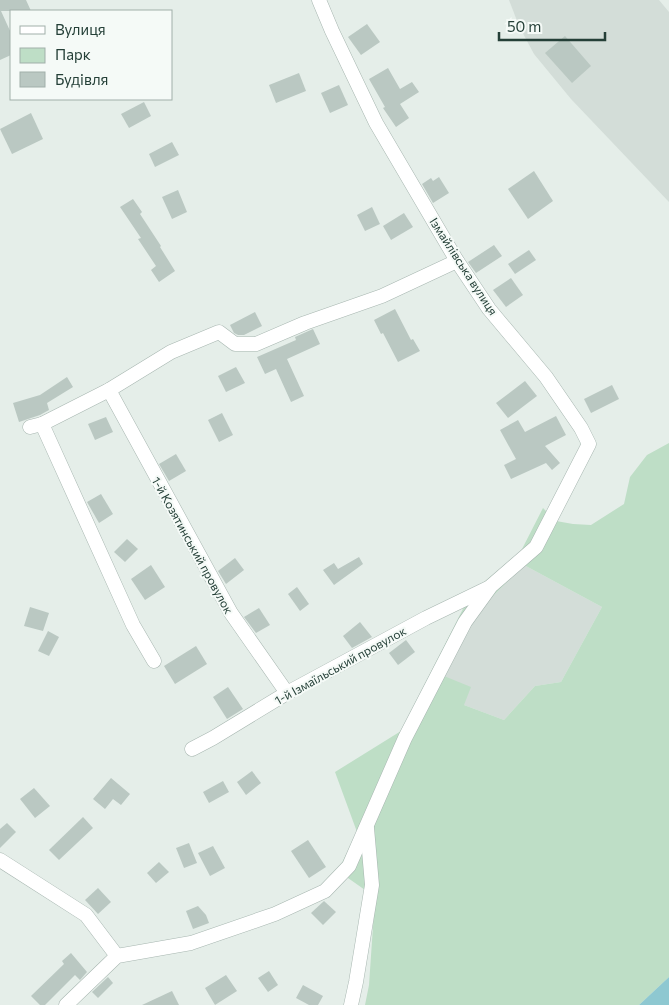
<svg xmlns="http://www.w3.org/2000/svg" width="669" height="1005" font-family="Commissioner,sans-serif">
<style>
.built{fill:#d3ddd8}
.green{fill:#bedec6;fill-rule:evenodd}
.water{fill:#8ec8d1}
.building{fill:#bac8c2}
.lines{fill:none;stroke-linecap:round;stroke-linejoin:round}
.minor-casing{stroke:#a7b6b0;stroke-width:15}
.minor{stroke:#fff;stroke-width:14}
.labels{text-anchor:middle;dominant-baseline:central;stroke-width:4;stroke-linejoin:round;paint-order:stroke}
.street-label{font-size:12px;fill:#243f37;stroke:#f5faf7}
</style>
<rect width="100%" height="100%" fill="#e5eee9"/>
<g class="built">
<path d="M509,0H659L669,12V202L571,99L534,54L519,26Z"/>
<path d="M524,565L602,607L561,682L535,686L504,720L464,705L444,676L474,615Z"/>
</g>
<path class="green" d="M669,443V977L639,1005H365L369,985L375,897L338,871L357,832L335,772L401,731L471,593L521,551L543,508L556,521L573,524L591,525L624,504L630,477L647,455ZM524,565L602,607L561,682L535,686L504,720L464,705L471,687L444,676L474,615Z"/>
<path class="water" d="M669,977V1005H639Z"/>
<g class="building">
<path d="M0,0H26L31,11H1L11,33V55L0,60Z"/>
<path d="M367,24L380,42L361,55L348,37Z"/>
<path d="M565,36L591,66L572,83L545,53Z"/>
<path d="M388,68L400,89L412,82L419,92L400,104L409,118L396,127L383,108L385,107L369,79Z"/>
<path d="M299,73L306,91L276,103L269,85Z"/>
<path d="M339,85L348,105L330,113L321,93Z"/>
<path d="M144,102L151,116L129,128L121,114Z"/>
<path d="M31,113L43,139L12,154L0,129Z"/>
<path d="M172,142L179,155L155,167L149,154Z"/>
<path d="M534,171L553,201L528,219L508,189Z"/>
<path d="M439,177L449,193L433,203L422,184L431,178L433,181Z"/>
<path d="M178,190L187,212L172,219L162,197Z"/>
<path d="M133,199L142,212L140,214L161,246L160,247L175,271L159,282L151,270L156,266L138,239L141,238L120,207Z"/>
<path d="M372,207L380,224L365,231L357,215Z"/>
<path d="M404,213L413,227L391,240L383,226Z"/>
<path d="M494,245L502,256L476,273L468,262Z"/>
<path d="M529,250L536,260L515,274L508,264Z"/>
<path d="M511,278L523,295L506,307L493,290Z"/>
<path d="M395,309L411,340L413,339L420,351L398,362L383,333L381,334L374,320Z"/>
<path d="M255,312L262,326L244,335H238L234,333L230,325Z"/>
<path d="M313,329L320,344L287,359L304,396L291,402L276,369L265,374L257,357L296,340L295,337Z"/>
<path d="M236,367L245,383L226,392L218,376Z"/>
<path d="M67,377L73,387L47,403L49,410L40,415L19,422L13,403L40,395Z"/>
<path d="M525,381L537,396L508,418L496,403Z"/>
<path d="M612,385L619,399L591,413L584,399Z"/>
<path d="M222,413L233,435L219,442L208,420Z"/>
<path d="M556,416L566,435L545,446L560,463L552,470L546,463L511,479L504,465L516,459L500,430L518,420L525,432Z"/>
<path d="M106,417L113,432L95,440L88,424Z"/>
<path d="M176,454L186,471L169,481L159,464Z"/>
<path d="M101,494L113,514L99,523L87,502Z"/>
<path d="M127,539L138,549L125,562L114,552Z"/>
<path d="M359,557L363,564L334,585L323,570L334,563L338,569Z"/>
<path d="M235,558L244,570L226,584L218,571Z"/>
<path d="M151,565L165,587L145,600L131,579Z"/>
<path d="M297,587L309,604L300,611L288,594Z"/>
<path d="M30,607L49,613L43,631L24,626Z"/>
<path d="M259,608L270,625L256,633L244,617Z"/>
<path d="M360,622L372,637L352,648L343,636Z"/>
<path d="M48,631L59,637L49,656L38,651Z"/>
<path d="M406,640L415,652L398,665L389,653Z"/>
<path d="M196,646L207,664L175,684L164,666Z"/>
<path d="M228,687L243,709L227,719L213,697Z"/>
<path d="M252,771L261,783L246,795L237,782Z"/>
<path d="M111,778L130,794L121,805L113,799L105,809L93,799Z"/>
<path d="M223,781L229,792L209,803L203,792Z"/>
<path d="M34,788L50,806L35,818L20,799Z"/>
<path d="M83,817L93,828L59,860L49,850Z"/>
<path d="M7,823L16,832L0,848V829Z"/>
<path d="M308,840L326,867L309,878L291,851Z"/>
<path d="M189,843L197,863L184,868L176,848Z"/>
<path d="M213,846L225,868L210,876L198,853Z"/>
<path d="M159,862L169,872L156,883L147,873Z"/>
<path d="M98,888L111,902L98,914L85,900Z"/>
<path d="M324,901L336,912L323,925L311,913Z"/>
<path d="M198,906L206,915L209,923L193,929L186,911Z"/>
<path d="M71,953L87,972L80,980L75,975L45,1005H40L31,996L64,964L62,961Z"/>
<path d="M269,971L278,985L268,992L258,978Z"/>
<path d="M226,975L237,991L215,1005L205,988Z"/>
<path d="M108,977L113,983L98,998L92,992Z"/>
<path d="M303,985L323,996L318,1005H309L296,998Z"/>
<path d="M172,991L179,1005H142Z"/>
</g>
<g class="lines">
<g class="minor-casing">
<g id="minor">
<path d="M109,390L231,613L287,693"/>
<path d="M42,424L133,625L154,661"/>
<path d="M30,427L42,424L109,390L171,352L219,332L235,344H256L305,323L382,296L457,261"/>
<path d="M192,749L213,738L287,693L426,618L488,588"/>
<path d="M0,860L86,915L117,956"/>
<path d="M66,1005L117,956L191,943L275,914L325,891L349,866L405,738L465,622L491,586L536,547L589,444L581,428L546,377L489,309L457,261L376,123L332,31L319,0"/>
<path d="M351,1005L356,982L372,885L367,828"/>
</g>
</g>
<use href="#minor" class="minor"/>
</g>
<g class="labels">
<g class="street-label">
<text transform="translate(464 266) rotate(57)">Ізмайлівська вулиця</text>
<text transform="translate(193 545) rotate(61)">1-й Козятинський провулок</text>
<text transform="translate(340 665) rotate(-29)">1-й Ізмаїльський провулок</text>
</g>
</g>
<rect x="10" y="10" width="162" height="90" fill="#f5faf7" stroke="#a1afaa"/>
<rect x="20" y="26" width="25" height="8" fill="#ffffff" stroke="#a1afaa"/>
<text x="55" y="35" font-size="15" fill="#243f37">Вулиця</text>
<rect x="20" y="48" width="25" height="15" fill="#bedec6" stroke="#a1afaa"/>
<text x="55" y="60" font-size="15" fill="#243f37">Парк</text>
<rect x="20" y="72" width="25" height="15" fill="#bac8c2" stroke="#a1afaa"/>
<text x="55" y="85" font-size="15" fill="#243f37">Будівля</text>
<path d="M499 32v8h106v-8" fill="none" stroke="#243f37" stroke-width="2.5"/>
<text x="507" y="32" font-size="15" fill="#243f37" stroke="#f5faf7" stroke-width="4" paint-order="stroke">50 m</text>
</svg>
